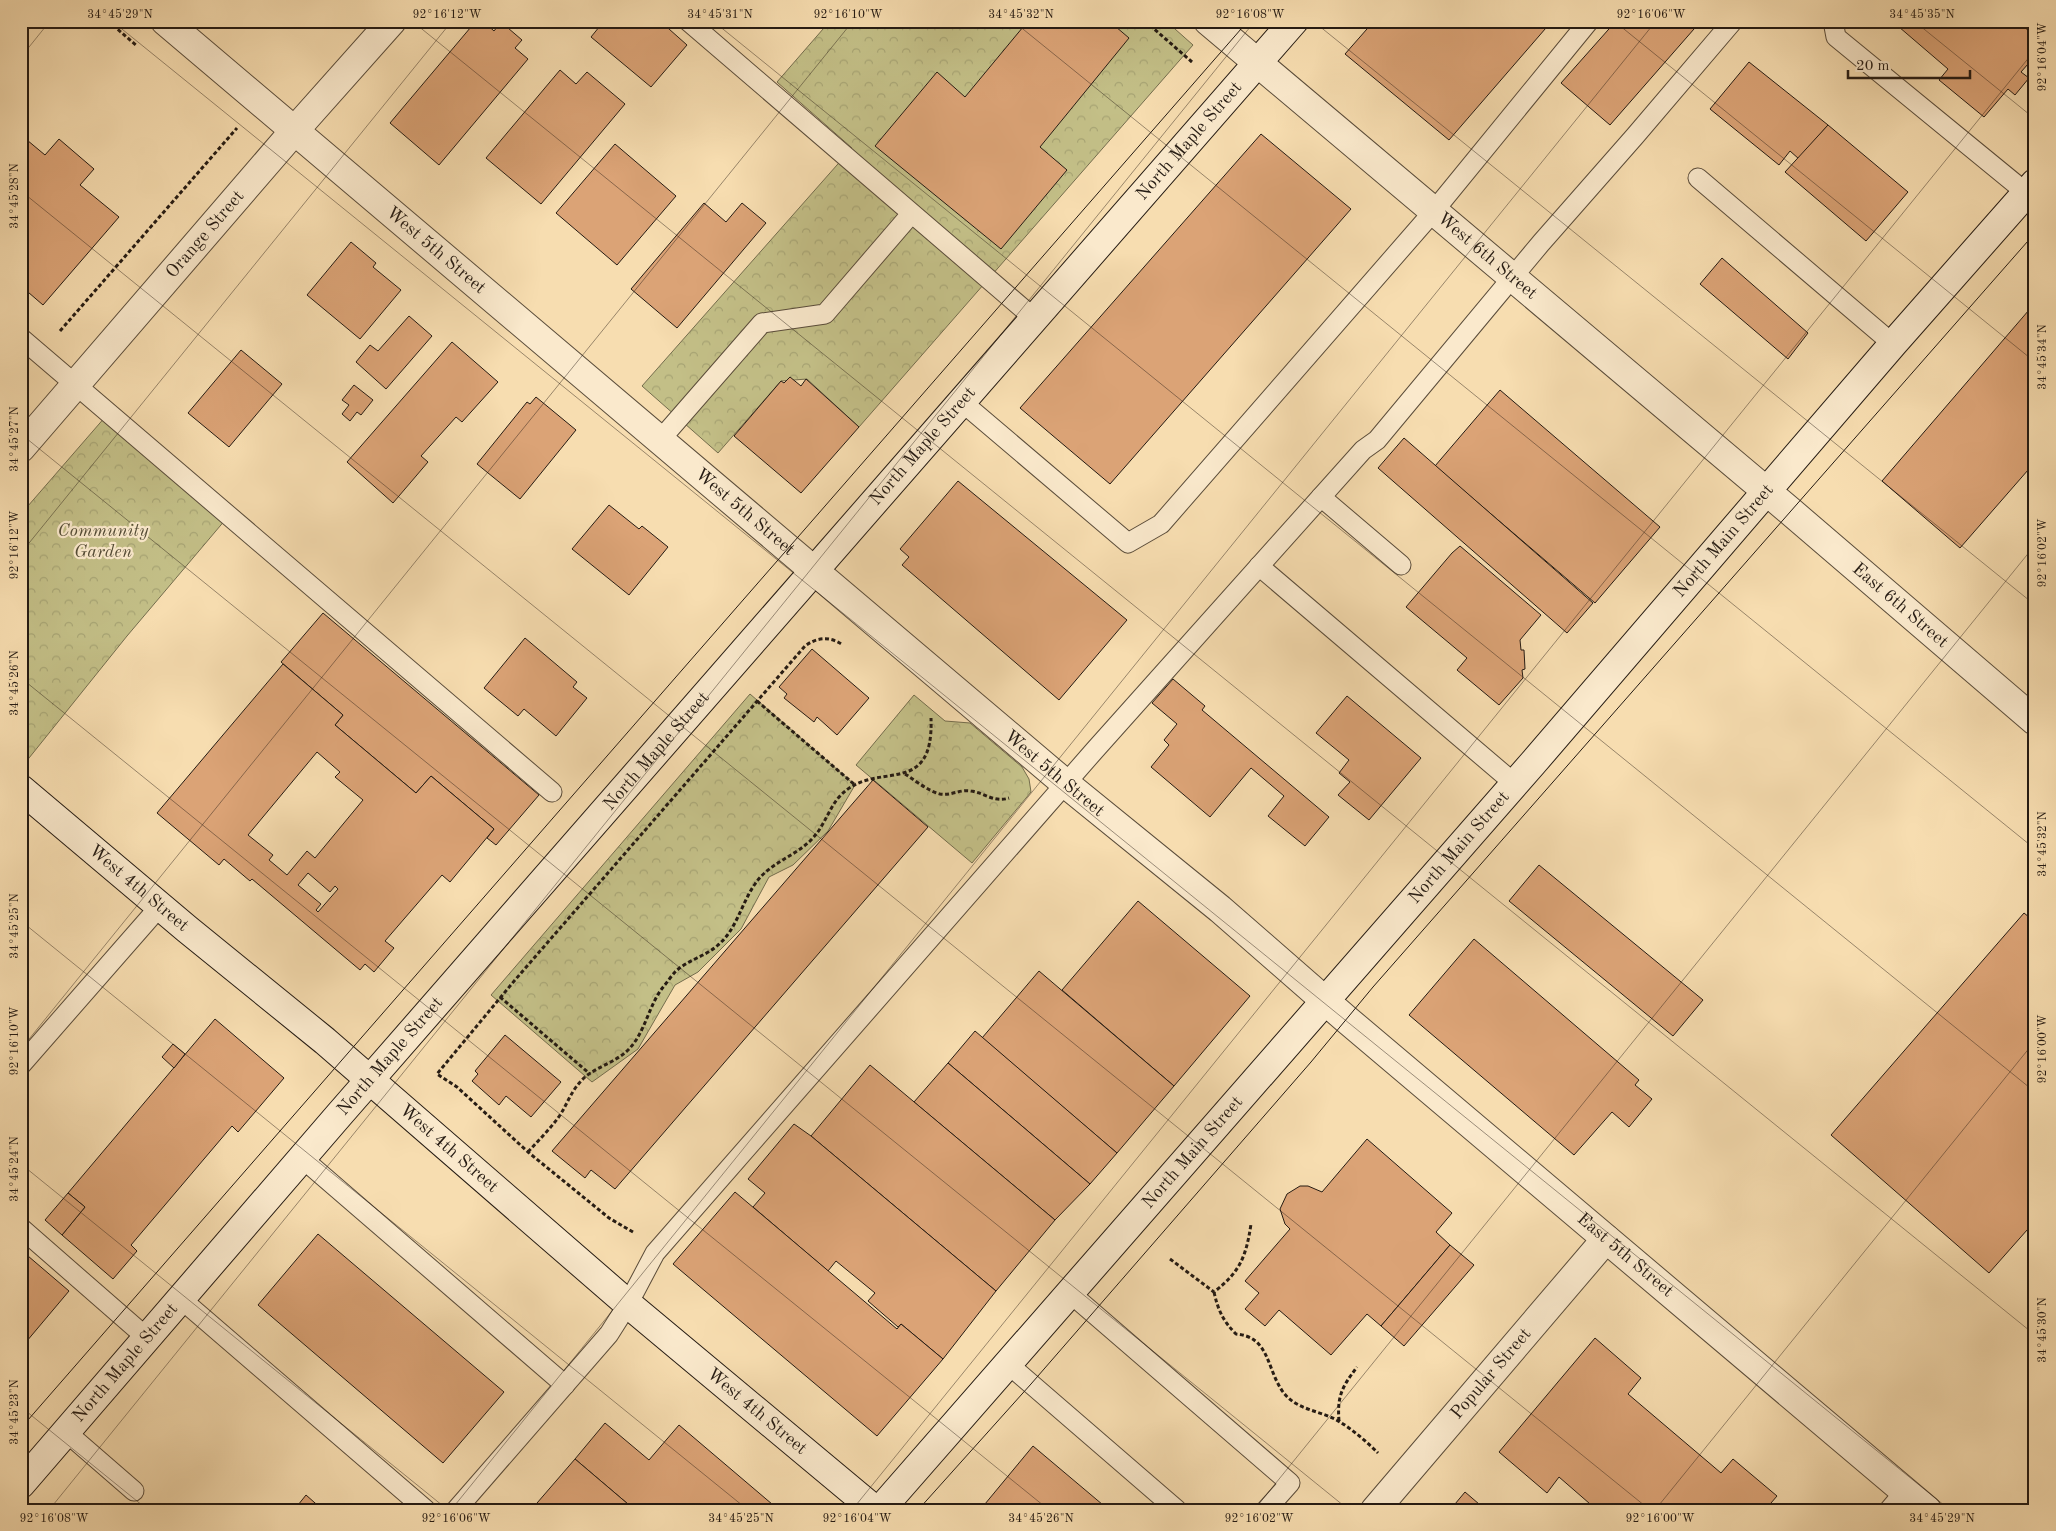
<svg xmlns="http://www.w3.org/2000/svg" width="2056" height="1531" font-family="'Old Standard TT',serif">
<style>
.forest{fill:url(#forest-crowns);stroke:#746d4d}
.building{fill:#dba376;stroke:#251b13;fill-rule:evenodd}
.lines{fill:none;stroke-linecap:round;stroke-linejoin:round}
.lane-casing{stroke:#5a4c3a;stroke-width:21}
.street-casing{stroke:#5a4c3a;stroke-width:30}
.secondary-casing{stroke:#251b13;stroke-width:30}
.path{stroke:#251b13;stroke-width:3;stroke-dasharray:4 2.5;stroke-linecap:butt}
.lane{stroke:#fae9cc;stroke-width:19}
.street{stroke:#fae9cc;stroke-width:28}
.secondary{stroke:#fae9cc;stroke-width:28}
.tram{stroke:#251b13;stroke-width:1}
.ticks{fill:none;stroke:#251b13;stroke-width:1;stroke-opacity:0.45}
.labels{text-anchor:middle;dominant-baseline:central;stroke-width:4.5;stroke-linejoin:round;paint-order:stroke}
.street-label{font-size:18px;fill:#251b13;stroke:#fae9cc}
.park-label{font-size:18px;font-style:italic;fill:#544c36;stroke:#fae9cc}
.neatline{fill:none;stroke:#251b13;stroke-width:2}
.ticks-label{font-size:12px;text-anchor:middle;fill:#251b13}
</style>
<defs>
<pattern id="forest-crowns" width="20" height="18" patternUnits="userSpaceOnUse" patternTransform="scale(1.25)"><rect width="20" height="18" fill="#c3bf87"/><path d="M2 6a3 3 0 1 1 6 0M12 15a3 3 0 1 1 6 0" fill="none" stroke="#a7a474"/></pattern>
</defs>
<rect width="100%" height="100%" fill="#f7ddb0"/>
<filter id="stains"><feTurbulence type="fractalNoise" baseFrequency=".004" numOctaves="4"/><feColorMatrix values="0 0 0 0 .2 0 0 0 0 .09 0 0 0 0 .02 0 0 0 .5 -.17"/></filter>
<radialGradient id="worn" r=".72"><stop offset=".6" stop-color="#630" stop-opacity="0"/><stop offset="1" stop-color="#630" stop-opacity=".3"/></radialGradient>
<g class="forest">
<path d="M830,21H1166L1193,45L859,427L807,379L781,381L718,453L642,386L852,148L777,82Z"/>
<path d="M106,416L226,519L127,636L21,768V514Z"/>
<path d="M750,694L855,785L828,831L793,865L769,877L741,929L698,972L675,985L638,1049L592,1082L491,995Z"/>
<path d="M914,695L945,721L970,723L1022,767L1029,779L1031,792L972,863L856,765Z"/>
</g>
<g class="building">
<path d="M476,21H483L494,31L501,22L522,40L515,48L528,59L439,165L390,123Z"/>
<path d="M604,21H660L687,45L651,87L591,37Z"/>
<path d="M1028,21H1109L1129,38L1040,147L1067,170L1001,249L875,146L937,72L965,97Z"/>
<path d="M1374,21H1552L1449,140L1345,54Z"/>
<path d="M1616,21H1701L1610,125L1561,83Z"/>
<path d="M1892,21H2017L2035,36V56L2021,72L2029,78L2015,95L2008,89L1984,117L1939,80L1948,69Z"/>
<path d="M1749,62L1828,125L1799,159L1790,151L1779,165L1710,109Z"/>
<path d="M560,70L576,84L587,72L625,104L541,204L486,158Z"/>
<path d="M1828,125L1908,192L1866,241L1785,172Z"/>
<path d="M1261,134L1351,209L1110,484L1020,408Z"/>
<path d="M21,135L45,155L59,139L94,169L80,185L119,217L43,305L21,286Z"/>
<path d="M615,144L676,196L617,265L556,213Z"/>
<path d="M704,203L726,222L742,203L766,223L677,328L631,289Z"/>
<path d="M351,242L376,263L373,267L401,290L360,339L307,295Z"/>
<path d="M1722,258L1808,333L1788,359L1700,284Z"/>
<path d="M2035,303V462L1960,548L1882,481Z"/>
<path d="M409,316L432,336L386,389L356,362L370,345L378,351Z"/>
<path d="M452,342L498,382L462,422L456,417L421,456L428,462L393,503L347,462Z"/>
<path d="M241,350L282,384L229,447L188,413Z"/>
<path d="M790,377L801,386L806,379L859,427L801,493L734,436L781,381L784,383Z"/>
<path d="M354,385L373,400L361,415L357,412L350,421L342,414L349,405L342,400Z"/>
<path d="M1500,390L1660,527L1595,603L1435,466Z"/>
<path d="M536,397L576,430L520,499L477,464L527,402L530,404Z"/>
<path d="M1404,438L1593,603L1567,633L1378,468Z"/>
<path d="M958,481L1127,620L1059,700L902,565L909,557L900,549Z"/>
<path d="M609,505L639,529L642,526L668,547L629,595L572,549Z"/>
<path d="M1460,546L1541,615L1520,640L1521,650H1524L1525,669L1522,670L1523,678L1499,705L1457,670L1467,658L1406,607L1452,553Z"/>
<path d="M323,613L539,795L496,845L487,838L494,829L431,776L416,793L335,725L343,715L281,662Z"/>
<path d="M525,638L577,682L573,687L587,698L556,736L524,709L518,716L484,688Z"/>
<path d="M812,649L869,698L837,735L817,717L814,722L784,698L787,694L779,687Z"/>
<path d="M283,664L343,715L335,725L416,793L431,776L494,829L450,882L442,875L385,941L394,948L374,972L365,964L360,970L252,879L250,881L224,859L219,865L157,813ZM317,752L340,772L335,777L363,800L315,858L307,851L287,875L269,860L273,855L248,835ZM308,873L330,892L335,886L338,889L318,912L316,910L321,904L298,885Z"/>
<path d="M1173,679L1205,706L1202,710L1329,817L1305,846L1268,816L1284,796L1251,768L1210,817L1151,767L1169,745L1164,740L1177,724L1152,703Z"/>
<path d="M1347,696L1421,758L1369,820L1338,795L1350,782L1339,773L1349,760L1316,733Z"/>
<path d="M873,780L928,827L615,1189L591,1170L585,1178L552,1151Z"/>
<path d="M1539,865L1703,1000L1673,1036L1509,901Z"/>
<path d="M1138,901L1250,996L1174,1086L1062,990Z"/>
<path d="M2024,913L2035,922V1221L1989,1273L1831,1135Z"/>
<path d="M1474,939L1639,1080L1635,1085L1652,1099L1629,1127L1612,1112L1574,1155L1409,1015Z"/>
<path d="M1039,971L1174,1086L1117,1153L982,1038Z"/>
<path d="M215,1019L284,1078L238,1132L232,1126L131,1245L137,1251L113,1279L62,1235L85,1207L68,1193Z"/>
<path d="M975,1031L1117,1153L1090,1184L948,1063Z"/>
<path d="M505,1035L561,1082L531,1117L506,1096L499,1105L472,1081L478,1074L475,1071Z"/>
<path d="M173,1044L185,1054L174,1068L162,1057Z"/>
<path d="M948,1063L1090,1184L1055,1220L914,1102Z"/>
<path d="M870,1065L1055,1220L996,1291L811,1136Z"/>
<path d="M794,1124L811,1136L996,1291L943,1359L901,1324L898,1327L868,1301L875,1293L836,1261L828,1271L753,1207L765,1193L748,1179Z"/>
<path d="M1367,1139L1452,1213L1436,1232L1450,1245L1381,1326L1367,1314L1331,1355L1279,1310L1265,1326L1245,1309L1259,1293L1245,1281L1290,1229L1285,1224L1280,1209L1287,1194L1300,1186H1308L1322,1192Z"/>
<path d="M735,1192L897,1329L901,1324L943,1359L877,1436L673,1264Z"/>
<path d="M68,1193L85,1207L62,1235L45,1220Z"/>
<path d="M318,1234L504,1392L443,1463L258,1305Z"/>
<path d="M1450,1245L1474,1265L1404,1346L1381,1326Z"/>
<path d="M21,1250L69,1291L21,1348Z"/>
<path d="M1595,1338L1641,1378L1628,1394L1721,1473L1733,1459L1777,1496L1765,1510H1597L1559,1477L1547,1493L1499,1452Z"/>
<path d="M605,1423L649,1460L679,1425L779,1510H635L575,1459Z"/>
<path d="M1033,1446L1109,1510H980Z"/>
<path d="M575,1459L635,1510H531Z"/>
<path d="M1465,1492L1486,1510H1450Z"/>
<path d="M306,1495L323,1510H294Z"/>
</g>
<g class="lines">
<g class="lane-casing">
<g id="lane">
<path d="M688,21L1035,319"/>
<path d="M1833,21L1836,37L2035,200"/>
<path d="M1698,178L1893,344"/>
<path d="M21,338L552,792"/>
<path d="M962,402L1128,543L1161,524L1433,212L1589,21"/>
<path d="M660,440L762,323L825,314L911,214"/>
<path d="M1321,497L1401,565"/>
<path d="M1259,566L1515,784"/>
<path d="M21,1065L161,905"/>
<path d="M302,1158L565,1385"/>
<path d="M21,1228L147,1338"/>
<path d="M1070,1293L1290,1483L1266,1510"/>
<path d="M181,1299L426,1510"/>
<path d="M1008,1364L1177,1510"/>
<path d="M66,1432L134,1491"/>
<path d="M456,1510L609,1334L628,1304L655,1253L1094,751L1363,450L1377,440L1541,243L1635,136L1733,21"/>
<path d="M1889,1510L1905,1491"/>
</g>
</g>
<g class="street-casing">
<g id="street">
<path id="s1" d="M165,21L1066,784L1220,909L1346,1019L1927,1510"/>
<path id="s2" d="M1208,21L1790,511L2035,721"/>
<path id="s3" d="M21,448L295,130L392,21"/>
<path id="s4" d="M1375,1510L1606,1239"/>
</g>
</g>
<g class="secondary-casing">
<g id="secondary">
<path id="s5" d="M21,789L187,929L325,1041L628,1304L875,1510"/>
<path id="s6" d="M21,1484L339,1115L1294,21"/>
<path id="s7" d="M880,1510L1533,763L1893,344L2035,183"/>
</g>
</g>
<g class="path">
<path d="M108,21L137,46"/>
<path d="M1145,21L1192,62"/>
<path d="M60,331L237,128"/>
<path d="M757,701L855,785"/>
<path d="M905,774C916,781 928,791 940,794C951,796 960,789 971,791C985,793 994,803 1009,798"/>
<path d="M21,841L24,843"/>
<path d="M500,997L590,1074"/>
<path d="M528,1152C538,1141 549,1130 558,1118C568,1104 570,1091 585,1077C597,1067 615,1062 627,1051C646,1033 648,1005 664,986C668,981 672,975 676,971C688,960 706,956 718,945C737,929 741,904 755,884C769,863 794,857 811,840C825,826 828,809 840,796C875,758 934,801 931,718"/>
<path d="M633,1232L609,1218L528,1152L457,1087L437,1074L515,980L805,646C817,637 830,636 843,645"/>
<path d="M1170,1259L1214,1292C1240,1272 1246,1257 1251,1224"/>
<path d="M1214,1292C1218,1310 1223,1321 1236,1334C1270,1337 1266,1368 1283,1392C1297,1411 1321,1410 1340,1422C1353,1430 1367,1442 1378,1453"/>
<path d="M1339,1421C1337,1396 1342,1387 1357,1367"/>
</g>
<use href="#lane" class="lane"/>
<use href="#street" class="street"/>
<use href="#secondary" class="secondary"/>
<g class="tram">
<path d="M21,1428L1248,21"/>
<path d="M918,1510L1031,1384L1311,1062L1373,987L2035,233"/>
</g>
</g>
<path class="ticks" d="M112,21L1950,1510M412,21L2035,1335M713,21L2035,1092M1013,21L2035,849M1313,21L2035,605M1614,21L2035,362M1914,21L2035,119M21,57L50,21M21,191L1650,1510M21,434L1349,1510M21,553L452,21M21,678L1049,1510M21,921L748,1510M21,1049L853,21M21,1164L448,1510M21,1407L148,1510M49,1510L1255,21M451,1510L1656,21M852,1510L2035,50M1254,1510L2035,545M1655,1510L2035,1041"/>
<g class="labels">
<g class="street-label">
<text stroke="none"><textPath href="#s6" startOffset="1780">North Maple Street</textPath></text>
<text stroke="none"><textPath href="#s3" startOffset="282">Orange Street</textPath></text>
<text stroke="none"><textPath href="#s1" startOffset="355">West 5th Street</textPath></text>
<text stroke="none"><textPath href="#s2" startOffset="365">West 6th Street</textPath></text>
<text stroke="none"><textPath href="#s6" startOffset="1375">North Maple Street</textPath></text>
<text stroke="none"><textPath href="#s1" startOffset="760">West 5th Street</textPath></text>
<text stroke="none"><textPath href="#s7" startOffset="1285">North Main Street</textPath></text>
<text stroke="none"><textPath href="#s2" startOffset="906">East 6th Street</textPath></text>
<text stroke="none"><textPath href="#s6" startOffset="970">North Maple Street</textPath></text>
<text stroke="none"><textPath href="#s1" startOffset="1165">West 5th Street</textPath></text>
<text stroke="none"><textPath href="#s7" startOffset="880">North Main Street</textPath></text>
<text stroke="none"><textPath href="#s5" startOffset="154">West 4th Street</textPath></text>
<text stroke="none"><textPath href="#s6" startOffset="565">North Maple Street</textPath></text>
<text stroke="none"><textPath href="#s5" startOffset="559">West 4th Street</textPath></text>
<text stroke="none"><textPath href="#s7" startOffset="475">North Main Street</textPath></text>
<text stroke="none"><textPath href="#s1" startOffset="1912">East 5th Street</textPath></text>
<text stroke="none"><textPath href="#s6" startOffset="160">North Maple Street</textPath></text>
<text stroke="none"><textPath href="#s4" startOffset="179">Popular Street</textPath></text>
<text stroke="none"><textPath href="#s5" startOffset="964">West 4th Street</textPath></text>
</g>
<g class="park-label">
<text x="103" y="531">Community<tspan x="103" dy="21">Garden</tspan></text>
</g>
</g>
<rect width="2056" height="1531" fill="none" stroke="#f7ddb0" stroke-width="55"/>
<path d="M1848 70v8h122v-8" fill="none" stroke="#251b13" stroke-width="2.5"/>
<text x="1856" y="70" font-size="15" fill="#251b13" stroke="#fae9cc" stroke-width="4" paint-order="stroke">20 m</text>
<rect x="28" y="28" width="2000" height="1476" class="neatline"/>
<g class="ticks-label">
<text x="120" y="18">34°45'29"N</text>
<text x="447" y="18">92°16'12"W</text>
<text x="720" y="18">34°45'31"N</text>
<text x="848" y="18">92°16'10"W</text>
<text x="1021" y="18">34°45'32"N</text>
<text x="1250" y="18">92°16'08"W</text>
<text x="1651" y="18">92°16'06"W</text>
<text x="1922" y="18">34°45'35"N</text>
<text transform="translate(2042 57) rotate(-90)" y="4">92°16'04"W</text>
<text transform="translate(14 196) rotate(-90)" y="4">34°45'28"N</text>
<text transform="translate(2042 357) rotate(-90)" y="4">34°45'34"N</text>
<text transform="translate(14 439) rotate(-90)" y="4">34°45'27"N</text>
<text transform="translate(14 545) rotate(-90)" y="4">92°16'12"W</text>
<text transform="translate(2042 553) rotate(-90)" y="4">92°16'02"W</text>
<text transform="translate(14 683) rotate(-90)" y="4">34°45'26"N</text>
<text transform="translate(2042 844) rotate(-90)" y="4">34°45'32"N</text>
<text transform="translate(14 926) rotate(-90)" y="4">34°45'25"N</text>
<text transform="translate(14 1041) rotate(-90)" y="4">92°16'10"W</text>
<text transform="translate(2042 1049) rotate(-90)" y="4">92°16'00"W</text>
<text transform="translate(14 1169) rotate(-90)" y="4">34°45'24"N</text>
<text transform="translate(2042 1330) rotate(-90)" y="4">34°45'30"N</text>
<text transform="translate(14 1412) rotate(-90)" y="4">34°45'23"N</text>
<text x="54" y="1522">92°16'08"W</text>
<text x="456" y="1522">92°16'06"W</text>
<text x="741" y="1522">34°45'25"N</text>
<text x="857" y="1522">92°16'04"W</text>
<text x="1041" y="1522">34°45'26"N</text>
<text x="1259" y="1522">92°16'02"W</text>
<text x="1660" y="1522">92°16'00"W</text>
<text x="1942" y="1522">34°45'29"N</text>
</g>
<rect width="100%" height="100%" filter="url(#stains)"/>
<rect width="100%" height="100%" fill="url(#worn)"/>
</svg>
